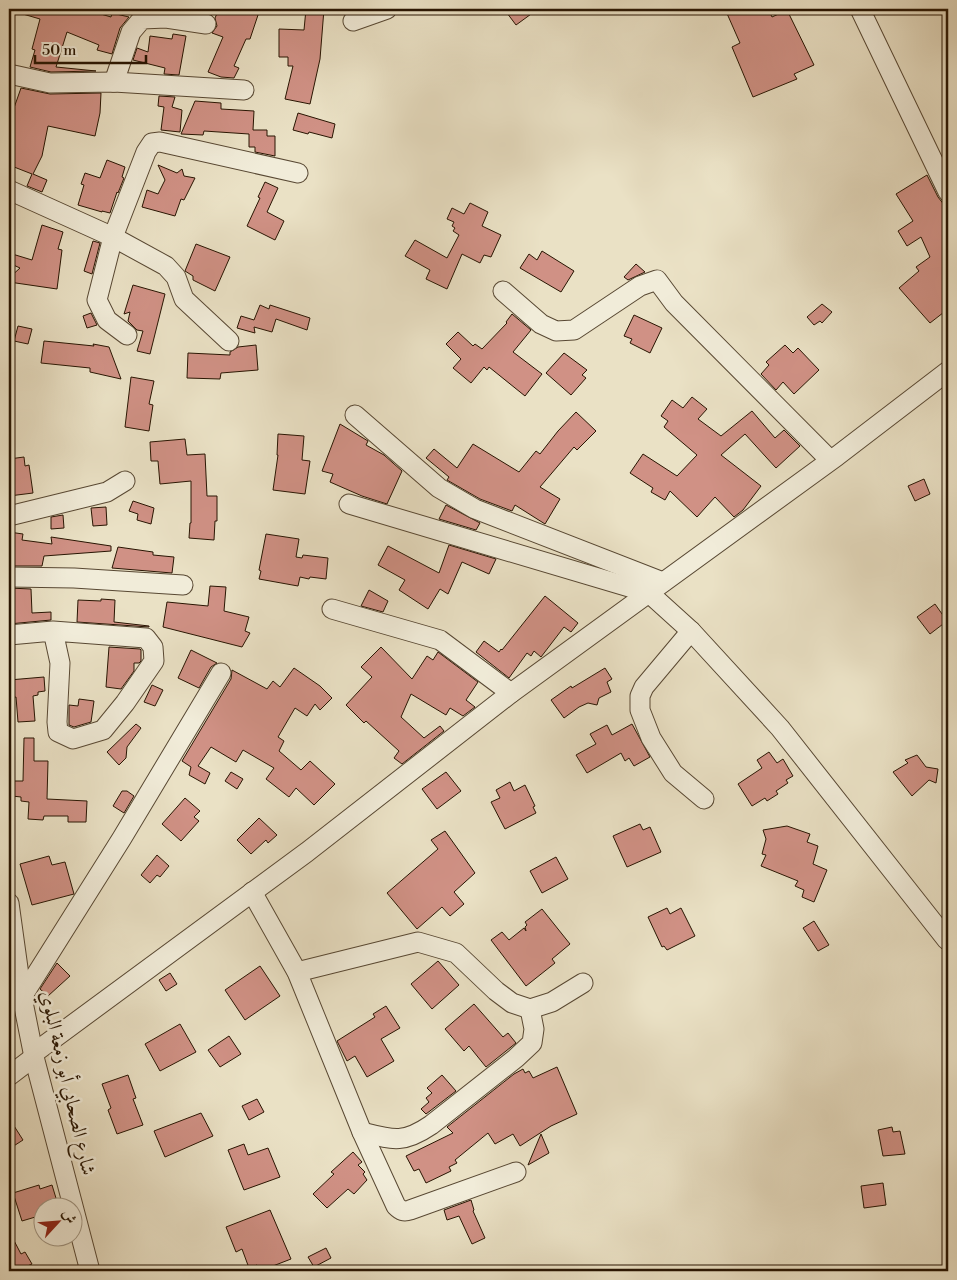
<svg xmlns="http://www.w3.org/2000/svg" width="957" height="1280" font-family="'Libre Bodoni',Amiri,serif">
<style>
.building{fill:#d09185;stroke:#281502}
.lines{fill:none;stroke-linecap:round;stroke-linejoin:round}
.minor-casing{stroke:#584833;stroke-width:21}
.minor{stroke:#f1ecd9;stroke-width:19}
.labels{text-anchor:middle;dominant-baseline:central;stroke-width:5;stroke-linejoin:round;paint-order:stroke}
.street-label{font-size:20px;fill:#281502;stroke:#f1ecd9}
</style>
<rect width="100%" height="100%" fill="#eae1c5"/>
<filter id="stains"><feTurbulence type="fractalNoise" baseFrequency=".004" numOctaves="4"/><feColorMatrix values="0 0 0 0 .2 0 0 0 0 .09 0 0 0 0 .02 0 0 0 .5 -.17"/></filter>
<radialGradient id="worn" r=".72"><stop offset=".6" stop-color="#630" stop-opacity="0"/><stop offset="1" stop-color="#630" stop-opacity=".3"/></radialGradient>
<g class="building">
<path d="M17,9H84L111,17L112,13L129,17L120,28L112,54L97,50L99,45L67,32L56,67L96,71L51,72L30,67L35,50L32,49L40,19L16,12Z"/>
<path d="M219,9H260L250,39H246L234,66L239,68L234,78L221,77L208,72L223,37L212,33L217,26L215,18Z"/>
<path d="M306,9H324L320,59L310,104L285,99L293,66H288V57H279V29L304,30Z"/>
<path d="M504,9H538L516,25Z"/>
<path d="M725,9H768L772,17L787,10L814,65L794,74L797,79L753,97L732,47L740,43Z"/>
<path d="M173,34L186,36L179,75L164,74L165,68L133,60L137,48L148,52L150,36L172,39Z"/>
<path d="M21,88L50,94L101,93L100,113L95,136L48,126L42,156L33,174L47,180L42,192L27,186L32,174L9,165V122Z"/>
<path d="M159,96L175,97L172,107L182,110L180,132L161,130L164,107L158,106Z"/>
<path d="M195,101L221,103V109L254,111L253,130H267V136H275V156L255,152V147H249V134L204,131L203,135L181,134Z"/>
<path d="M298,113L335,124L332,138L309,132L308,134L293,130Z"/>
<path d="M107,160L125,167L122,177L124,178L118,193L117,192L110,213L102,211V212L78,205L84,185L81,184L85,173L100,178Z"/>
<path d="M158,165L177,173L182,169L184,176L195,178L184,200L181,199L175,216L142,207L147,190L158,194L165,180Z"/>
<path d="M927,175L938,197L948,210V309L930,323L899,288L919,271L916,267L930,257L921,237L907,246L898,231L913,221L896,194Z"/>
<path d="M265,182L278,188L267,212L284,221L275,240L247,226L260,198L258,197Z"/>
<path d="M470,203L488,212L482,226L501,235L491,257L484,255L480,263L462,254L447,289L426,279L430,270L405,256L415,240L447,258L459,235L453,231L455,228L452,226L454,222L447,219L452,208L464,214Z"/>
<path d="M42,225L63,232L58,249L62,250L57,289L9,282V278L20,268L9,263V253L32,260Z"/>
<path d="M93,241L100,243L92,274L84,271Z"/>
<path d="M196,244L230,257L215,291L193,280V276L185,271Z"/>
<path d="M542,251L574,271L561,292L520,268L529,254L537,260Z"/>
<path d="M636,264L645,272L628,280L624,277Z"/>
<path d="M133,285L165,294L150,354L137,351L143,331L137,330L128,321L130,312L124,314Z"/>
<path d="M822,304L832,312L822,323L820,321L814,325L807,317Z"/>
<path d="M260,305L269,309L270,305L310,318L307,330L276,319L272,332L254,327L255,333L237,328L241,316L254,320Z"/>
<path d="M91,313L97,325L87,328L83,316Z"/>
<path d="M512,314L531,330L513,352L542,374L525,396L489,367L487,370L484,367L471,383L453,368L461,359L446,344L458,332L473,346L475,344L482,349L507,323L506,322Z"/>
<path d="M634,315L662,328L650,353L630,343L632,339L624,336Z"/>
<path d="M18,326L32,329L28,344L14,341Z"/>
<path d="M44,341L94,346L93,344L109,347L121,379L90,372V368L41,363Z"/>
<path d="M256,345L258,370L221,373L220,379L187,378L188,353L230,355V352L238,347Z"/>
<path d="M785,345L793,353L798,348L819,370L794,394L783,382L776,390L761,374L769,365L766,362Z"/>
<path d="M564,353L587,370L582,375L586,378L571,395L546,373Z"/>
<path d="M131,377L154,381L149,404L153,405L149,431L125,427Z"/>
<path d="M692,397L707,409L698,419L721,436L752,411L775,438L784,430L800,446L776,468L745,434L721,455L761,486L743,510L734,517L715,497L697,517L670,491L665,500L651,492L653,488L630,473L643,454L677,476L697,455L664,427L668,421L661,416L672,400L683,408Z"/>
<path d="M576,412L596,431L577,450L574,447L540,487L560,499L545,524L515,505L512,511L480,499L447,480L449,477L426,458L434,449L457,468L473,444L519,472L536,451L540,454L558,431Z"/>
<path d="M340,424L368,441L366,445L384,455L402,471L387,504L362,496L330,482L333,474L322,471Z"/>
<path d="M278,434L304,436L302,460L310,461L305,494L273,490L278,455H277Z"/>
<path d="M185,439L187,455L205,454L207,496H217V521H215L214,540L189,538L190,523H191V481L160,484L158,461H151L150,442Z"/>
<path d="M24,457L25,466L29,465L33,493L9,496V459Z"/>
<path d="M924,479L930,494L915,501L908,486Z"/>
<path d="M133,501L154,508L151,524L137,520L138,514L129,511Z"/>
<path d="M446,505L480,523L476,530L439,519Z"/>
<path d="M106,507L107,525L93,526L91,508Z"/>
<path d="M63,515L64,528L51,529V517Z"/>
<path d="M9,532L23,534L22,540L52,544L51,537L111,546V551L44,556L42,566H9Z"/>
<path d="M266,534L299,539L296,557L302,558L303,555L328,558L326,579L310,577L309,579L300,577L298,586L259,579L261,571L259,570Z"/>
<path d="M449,545L496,559L489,574L462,562L448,594L440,589L428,609L399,590L405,580L378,565L388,546L439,573Z"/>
<path d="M118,547L153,552V555L174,557L172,573L112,568Z"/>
<path d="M210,586L226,587L224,611L249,617L245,631L250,633L242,647L163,627L167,602L208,606Z"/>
<path d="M9,588L31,589L32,613L51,612V620L9,624Z"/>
<path d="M369,590L388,601L383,612L361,606Z"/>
<path d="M545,596L578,623L571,632L564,627L541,657L534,651L531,656L527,653L509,678L476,652L484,641L499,652L501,649L502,650Z"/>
<path d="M101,599L115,600L114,622L149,626V627L77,622L78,600L101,601Z"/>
<path d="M935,604L947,621L930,634L917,617Z"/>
<path d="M109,647L140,649L141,650V661L139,663H134V671L121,689L106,687Z"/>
<path d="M381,647L412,679L427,656L433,660L438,652L478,682L466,700L475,707L463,716L450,708L446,715L411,694L401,717L424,738L440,726L444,731L402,764L394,758L399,751L366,721L364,723L346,705L372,677L361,667Z"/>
<path d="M191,650L217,663L211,667L199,688L178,678Z"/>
<path d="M294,668L320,686L332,698L320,710L315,704L307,716L295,708L278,737L284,741L279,751L301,770L310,761L335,784L314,805L296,788L289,797L266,779L274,768L243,750L236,762L211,747L198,766L210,773L205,784L189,775L191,767L182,761L231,679L232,670L267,689L273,681L280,687Z"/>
<path d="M605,668L612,679L607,682L611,692L599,698L597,705L588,703L579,707L564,718L551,700L571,686L572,688Z"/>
<path d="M44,677L45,691L38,692V695L33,696L35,721L18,722L16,697L9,698V680Z"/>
<path d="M152,685L163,690L155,706L144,702Z"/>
<path d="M79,699L94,701L91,722L74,727L69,725V705L78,706Z"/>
<path d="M136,724L141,728L127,747L126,758L119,765L107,752Z"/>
<path d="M632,724L650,757L634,766L629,758L625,761L621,753L587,773L576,755L596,744L590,734L607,725L612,735Z"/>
<path d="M24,738H34V761H48L47,799L87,801L86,822H68V816H44L43,820L28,819L29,802L21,801V797L12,796L13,781H23Z"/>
<path d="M769,752L777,763L783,759L793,776L786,780L788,783L776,791L778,794L767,801L765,798L752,806L738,784L762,768L757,760Z"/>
<path d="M917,755L926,767L938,769L936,783L929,780L912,796L893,772L908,763L905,760Z"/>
<path d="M231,772L243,779L237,789L225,781Z"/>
<path d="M446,772L461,791L437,809L422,789Z"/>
<path d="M510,782L514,791L525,785L535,806L533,807L536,813L505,829L491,802L500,798L496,790Z"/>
<path d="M122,791H127L134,796L124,813L113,806Z"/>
<path d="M185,798L200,811L194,817L199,821L181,841L162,824Z"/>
<path d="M259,818L277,835L268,843L266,840L251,854L237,840Z"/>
<path d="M640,824L643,830L650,827L661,852L627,867L613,836Z"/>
<path d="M787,826L810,834L807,842L818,846L813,864L827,870L814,902L802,897L804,890L795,886L798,881L761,866L766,855L762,854L766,839L763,830Z"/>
<path d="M445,831L475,873L454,892L464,904L450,916L442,907L417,929L387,893L438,849L431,840Z"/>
<path d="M157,855L169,866L160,877L157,875L150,883L141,875Z"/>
<path d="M49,856L52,865L65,862L74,894L32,905L20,864Z"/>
<path d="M556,857L568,879L542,893L530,871Z"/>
<path d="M667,908L670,914L681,908L695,936L667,950L664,946L662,947L648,917Z"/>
<path d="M542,909L570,944L552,959L555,963L526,986L491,940L502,932L509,940L524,928L526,931L525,927L527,925L525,922Z"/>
<path d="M814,921L829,945L818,951L803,928Z"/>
<path d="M438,961L459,985L432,1009L411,984Z"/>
<path d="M57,963L70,976L48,996L40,989Z"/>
<path d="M260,966L280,996L245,1020L225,990Z"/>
<path d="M170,973L177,984L166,991L159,980Z"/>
<path d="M474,1004L503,1037L508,1033L516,1043L486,1067L469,1046L464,1051L445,1029Z"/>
<path d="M386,1006L400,1028L381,1039L394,1061L367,1077L355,1056L347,1061L337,1041L375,1017L373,1014Z"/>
<path d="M180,1024L196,1052L160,1071L145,1044Z"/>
<path d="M229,1036L241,1054L220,1067L208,1050Z"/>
<path d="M557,1067L577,1114L551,1126L520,1146L513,1134L495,1144L488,1133L455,1160L457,1163L449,1167L451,1171L426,1183L419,1169L414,1171L406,1156L453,1133L447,1127L514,1074L523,1069L525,1073L529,1071L533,1078Z"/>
<path d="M128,1075L136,1098L133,1099L143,1125L117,1134L108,1110L111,1108L102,1084Z"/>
<path d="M442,1075L456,1091L426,1114L421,1109L429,1102L426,1098L432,1093L427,1088Z"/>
<path d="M257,1099L264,1112L249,1120L242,1106Z"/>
<path d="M201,1113L213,1136L165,1157L154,1131Z"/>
<path d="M9,1118L23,1140L9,1149Z"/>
<path d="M892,1127L893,1132L900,1131L905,1154L883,1156L878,1130Z"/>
<path d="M541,1134L549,1153L528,1165Z"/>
<path d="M244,1144L248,1155L268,1148L280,1177L244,1190L228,1150Z"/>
<path d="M353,1152L362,1162L358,1165L365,1172L363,1174L367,1180L354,1194L348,1189L327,1208L313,1194L334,1174L331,1172Z"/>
<path d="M883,1183L886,1205L864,1208L861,1186Z"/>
<path d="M39,1185L40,1189L52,1185L59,1208H42V1215L22,1221L13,1193Z"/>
<path d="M471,1200L474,1210L473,1211L485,1238L472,1244L459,1216L447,1220L444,1210Z"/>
<path d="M270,1210L291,1259L260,1271L257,1265L249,1268L242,1249L236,1252L226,1227Z"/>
<path d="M9,1231L21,1254L25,1252L32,1264L25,1267L27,1271H9Z"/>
<path d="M326,1248L331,1258L314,1267L308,1257Z"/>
</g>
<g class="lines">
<g class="minor-casing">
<g id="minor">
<path d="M860,9L948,192"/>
<path d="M353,21L387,9"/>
<path d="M9,74L50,83L114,82L244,90"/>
<path d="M114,82L131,32L142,19L166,18L206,24"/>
<path d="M9,190L113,237L166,266L176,277L184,299L229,341"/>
<path d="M503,291L541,324L556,331L574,330L640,286L657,280L674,303L830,460"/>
<path d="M127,335L107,320L97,300L113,237L146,152L152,143L160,142L298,173"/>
<path d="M355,415L439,488L475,509L663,582"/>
<path d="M349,504L649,593L691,631L780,728L947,940"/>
<path d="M9,516L107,492L125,481"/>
<path d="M9,577L74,578L183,585"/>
<path d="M332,609L440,640L511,693"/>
<path d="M691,631L644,687L640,696V710L651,738L673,773L704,799"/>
<path d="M9,635L53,631L146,638L153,647L154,661L125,703L103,730L73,739L58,732L57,722L60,663L53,631"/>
<path d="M252,892L297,972L362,1132L396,1206C401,1211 404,1212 410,1210L516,1172"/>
<path d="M9,903L22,997L34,1057L90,1271"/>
<path d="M297,972L418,942L456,953L496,991L512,1003L530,1009L552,1002L583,983"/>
<path d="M22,997L122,838L221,673"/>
<path d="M34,1053L307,852L511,693L837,456L948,371"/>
<path d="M9,1076L34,1057"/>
<path d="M362,1132C393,1140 403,1144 431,1125L516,1058L532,1043L534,1029L530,1009"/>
</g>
</g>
<use href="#minor" class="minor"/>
</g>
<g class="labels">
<g class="street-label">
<text transform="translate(67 1083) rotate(77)">شارع الصحابي أبو زمعة البلوي</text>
</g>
</g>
<rect width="957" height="1280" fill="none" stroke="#eae1c5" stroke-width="30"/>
<rect x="10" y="10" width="937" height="1260" fill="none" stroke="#281502" stroke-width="2.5"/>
<rect x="15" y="15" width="927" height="1250" fill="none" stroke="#281502"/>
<g transform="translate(58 1222) rotate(64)"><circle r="24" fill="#f1ecd9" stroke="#a19683"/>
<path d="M0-4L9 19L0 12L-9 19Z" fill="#8f2418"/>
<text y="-8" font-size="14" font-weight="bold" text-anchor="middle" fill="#281502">ش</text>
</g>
<path d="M35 55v8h111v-8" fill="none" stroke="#281502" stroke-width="2.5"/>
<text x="42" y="55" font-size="15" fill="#281502" stroke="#f1ecd9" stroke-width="4" paint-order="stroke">50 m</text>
<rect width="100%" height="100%" filter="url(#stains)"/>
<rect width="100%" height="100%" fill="url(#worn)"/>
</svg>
